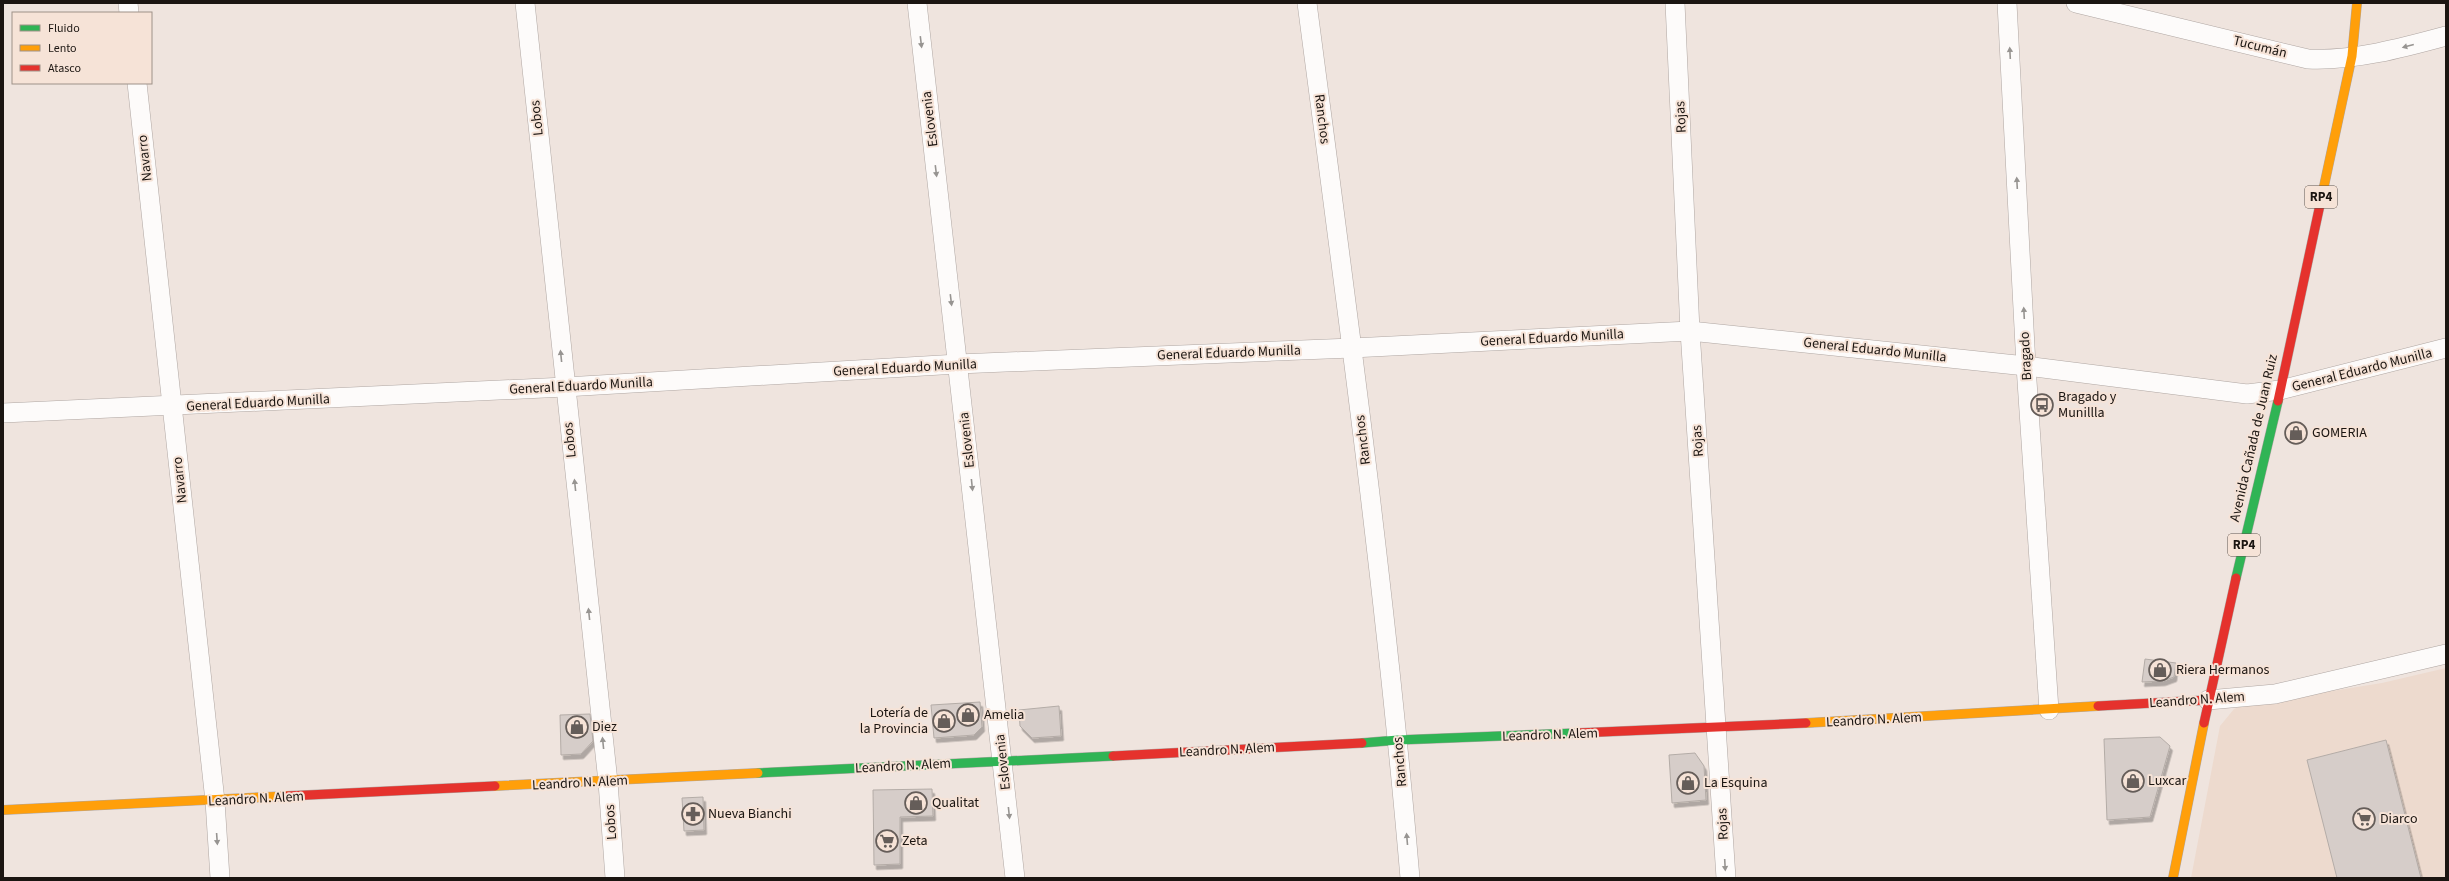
<svg xmlns="http://www.w3.org/2000/svg" width="2449" height="881" font-family="'Source Sans 3',sans-serif">
<style>
.built{fill:#eddace}
.building{fill:#d6cdc9;stroke:#b4aca7;filter:url(#shadow)}
.lines{fill:none;stroke-linecap:round;stroke-linejoin:round}
.street-casing{stroke:#afa6a2;stroke-width:20}
.fast-casing{stroke:#afa6a2;stroke-width:10}
.slow-casing{stroke:#afa6a2;stroke-width:10}
.jam-casing{stroke:#afa6a2;stroke-width:10}
.street{stroke:#fdfbfa;stroke-width:19}
.fast{stroke:#30b455;stroke-width:9}
.slow{stroke:#ff9f0a;stroke-width:9}
.jam{stroke:#e5322d;stroke-width:9}
.oneway{fill:#979491}
.labels{text-anchor:middle;dominant-baseline:central;stroke-width:4;stroke-linejoin:round;paint-order:stroke}
.shield{fill:#f6e3d7;stroke:#5d534c;stroke-width:1}
.shield-label{font-size:13px;font-weight:bold;fill:#1b1511}
.street-label{font-size:14px;fill:#1b1511;stroke:#f6e3d7}
.poi-label{font-size:14px;fill:#1b1511;stroke:#f6e3d7;text-anchor:start}
</style>
<defs>
<filter id="shadow"><feDropShadow dx="2.5" dy="4.5" stdDeviation="0" flood-color="#0004"/></filter>
</defs>
<rect width="100%" height="100%" fill="#efe4de"/>
<path class="built" d="M2446,668V878H2191L2220,726L2234,709L2244,705L2382,683Z"/>
<g class="building">
<path d="M2145,659L2176,663L2174,677L2163,681L2142,682Z"/>
<path d="M980,702L982,727L974,735L934,738L931,705Z"/>
<path d="M1059,706L1061,736L1032,738L1020,726L1019,710Z"/>
<path d="M590,714L593,741L581,754L561,755L560,715Z"/>
<path d="M2160,737L2170,746L2150,817L2107,820L2104,739Z"/>
<path d="M2386,740L2421,878H2337L2307,760Z"/>
<path d="M1695,753L1704,766L1706,800L1672,803L1669,755Z"/>
<path d="M932,789L933,816L900,817V864L874,865L873,790Z"/>
<path d="M703,797L704,830L684,831L682,798Z"/>
</g>
<g class="lines">
<g class="street-casing">
<g id="street">
<path d="M128,3L129,13"/>
<path d="M525,3L608,782L615,878"/>
<path d="M917,3L1015,878"/>
<path d="M1307,3C1345,294 1385,585 1410,878"/>
<path d="M1675,3L1690,331L1726,878"/>
<path d="M2007,3L2026,366L2049,710"/>
<path d="M2076,3L2308,59C2354,61 2402,48 2446,36"/>
<path d="M137,83L215,801L220,878"/>
<path d="M3,413L565,387L958,364L1352,348L1690,331L2026,366L2247,394L2280,390L2446,348"/>
<path d="M2208,700L2275,694L2446,654"/>
</g>
</g>
<g class="fast-casing">
<g id="fast">
<path d="M2236,578L2278,401"/>
<path d="M1362,743L1398,740L1578,733"/>
<path d="M758,773L1113,756"/>
</g>
</g>
<g class="slow-casing">
<g id="slow">
<path d="M2321,200L2352,56L2357,3"/>
<path d="M1806,723L2098,706"/>
<path d="M495,786L758,773"/>
<path d="M3,810L287,796"/>
<path d="M2173,878L2204,723"/>
</g>
</g>
<g class="jam-casing">
<g id="jam">
<path d="M2278,401L2321,200"/>
<path d="M2098,706L2208,700"/>
<path d="M2204,723L2236,578"/>
<path d="M1578,733L1806,723"/>
<path d="M1113,756L1362,743"/>
<path d="M287,796L495,786"/>
</g>
</g>
<use href="#street" class="street"/>
<use href="#fast" class="fast"/>
<use href="#slow" class="slow"/>
<use href="#jam" class="jam"/>
</g>
<defs><path id="oneway-solid" d="M-6-.8H1V-3.2L6.5 0L1 3.2V.8H-6Z"/></defs>
<g class="oneway">
<use href="#oneway-solid" transform="translate(921 42) rotate(83)"/>
<use href="#oneway-solid" transform="translate(2408 46) rotate(165)"/>
<use href="#oneway-solid" transform="translate(2010 53) rotate(-93)"/>
<use href="#oneway-solid" transform="translate(936 171) rotate(83)"/>
<use href="#oneway-solid" transform="translate(2017 183) rotate(-93)"/>
<use href="#oneway-solid" transform="translate(951 300) rotate(83)"/>
<use href="#oneway-solid" transform="translate(2024 313) rotate(-93)"/>
<use href="#oneway-solid" transform="translate(561 356) rotate(-96)"/>
<use href="#oneway-solid" transform="translate(575 485) rotate(-96)"/>
<use href="#oneway-solid" transform="translate(972 485) rotate(84)"/>
<use href="#oneway-solid" transform="translate(589 614) rotate(-96)"/>
<use href="#oneway-solid" transform="translate(603 743) rotate(-96)"/>
<use href="#oneway-solid" transform="translate(1009 813) rotate(84)"/>
<use href="#oneway-solid" transform="translate(217 839) rotate(86)"/>
<use href="#oneway-solid" transform="translate(1407 839) rotate(-95)"/>
<use href="#oneway-solid" transform="translate(1725 865) rotate(87)"/>
</g>
<defs>
<g id="bus-ring" transform="scale(1.15)"><circle r="9.5" fill="#f6e3d7" stroke="#655d59" stroke-width="1.5"/><path d="M-5-6H5V4H4V6H2V4H-2V6H-4V4H-5ZM-3.5-4V0h7V-4ZM-3.5 1.2v1.5H-2V1.2ZM2 1.2v1.5H3.5V1.2Z" fill="#655d59"/></g>
<g id="shop-ring" transform="scale(1.15)"><circle r="9.5" fill="#f6e3d7" stroke="#655d59" stroke-width="1.5"/><path d="M-5-2.5h2.3a2.7 3.5 0 0 1 5.4 0H5L5.5 6h-11ZM-1.5-2.5h3a1.5 2.3 0 0 0-3 0Z" fill="#655d59"/></g>
<g id="pharmacy-ring" transform="scale(1.15)"><circle r="9.5" fill="#f6e3d7" stroke="#655d59" stroke-width="1.5"/><path d="M-2-6h4v4h4v4h-4v4h-4v-4h-4v-4h4Z" fill="#655d59"/></g>
<g id="supermarket-ring" transform="scale(1.15)"><circle r="9.5" fill="#f6e3d7" stroke="#655d59" stroke-width="1.5"/><path d="M-6-5.5h2.5l.6 2H6L4.5 2H-2.5L-4.4-4H-6ZM-1.5 3.2a1.3 1.3 0 1 0 .1 0ZM3 3.2a1.3 1.3 0 1 0 .1 0Z" fill="#655d59"/></g>
</defs>
<g fill-rule="evenodd">
<use href="#bus-ring" x="2042" y="405"/>
<use href="#shop-ring" x="2296" y="433"/>
<use href="#shop-ring" x="2160" y="670"/>
<use href="#shop-ring" x="968" y="715"/>
<use href="#shop-ring" x="944" y="721"/>
<use href="#shop-ring" x="577" y="727"/>
<use href="#shop-ring" x="2133" y="781"/>
<use href="#shop-ring" x="1688" y="783"/>
<use href="#shop-ring" x="916" y="803"/>
<use href="#pharmacy-ring" x="693" y="814"/>
<use href="#supermarket-ring" x="2364" y="819"/>
<use href="#supermarket-ring" x="887" y="841"/>
</g>
<g class="labels">
<g class="shield">
<rect x="2305" y="186" width="32" height="22" rx="3"/>
<rect x="2228" y="534" width="32" height="22" rx="3"/>
</g>
<g class="shield-label">
<text x="2321" y="197">RP4</text>
<text x="2244" y="545">RP4</text>
</g>
<g class="street-label">
<text transform="translate(2260 47) rotate(14)">Tucumán</text>
<text transform="translate(1681 117) rotate(-93)">Rojas</text>
<text transform="translate(537 118) rotate(-96)">Lobos</text>
<text transform="translate(930 119) rotate(-97)">Eslovenia</text>
<text transform="translate(1322 119) rotate(83)">Ranchos</text>
<text transform="translate(145 158) rotate(-96)">Navarro</text>
<text transform="translate(1552 338) rotate(-3)">General Eduardo Munilla</text>
<text transform="translate(1875 350) rotate(6)">General Eduardo Munilla</text>
<text transform="translate(1229 353) rotate(-2)">General Eduardo Munilla</text>
<text transform="translate(2026 356) rotate(-93)">Bragado</text>
<text transform="translate(905 368) rotate(-3)">General Eduardo Munilla</text>
<text transform="translate(2362 370) rotate(-14)">General Eduardo Munilla</text>
<text transform="translate(581 386) rotate(-3)">General Eduardo Munilla</text>
<text transform="translate(258 403) rotate(-3)">General Eduardo Munilla</text>
<text transform="translate(2254 438) rotate(-77)">Avenida Cañada de Juan Ruiz</text>
<text transform="translate(570 440) rotate(-96)">Lobos</text>
<text transform="translate(967 440) rotate(-96)">Eslovenia</text>
<text transform="translate(1363 440) rotate(-97)">Ranchos</text>
<text transform="translate(1698 441) rotate(-94)">Rojas</text>
<text transform="translate(180 480) rotate(-96)">Navarro</text>
<text transform="translate(2197 700) rotate(-4)">Leandro N. Alem</text>
<text transform="translate(1874 720) rotate(-3)">Leandro N. Alem</text>
<text transform="translate(1550 735) rotate(-2)">Leandro N. Alem</text>
<text transform="translate(1227 750) rotate(-3)">Leandro N. Alem</text>
<text transform="translate(1003 762) rotate(-96)">Eslovenia</text>
<text transform="translate(1400 762) rotate(-95)">Ranchos</text>
<text transform="translate(903 766) rotate(-3)">Leandro N. Alem</text>
<text transform="translate(580 783) rotate(-3)">Leandro N. Alem</text>
<text transform="translate(256 799) rotate(-3)">Leandro N. Alem</text>
<text transform="translate(611 822) rotate(-94)">Lobos</text>
<text transform="translate(1723 824) rotate(-93)">Rojas</text>
</g>
<g class="poi-label">
<text x="2058" y="397">Bragado y<tspan x="2058" dy="16">Munillla</tspan></text>
<text x="2312" y="433">GOMERIA</text>
<text x="2176" y="670">Riera Hermanos</text>
<text x="928" y="713" text-anchor="end">Lotería de<tspan x="928" dy="16">la Provincia</tspan></text>
<text x="984" y="715">Amelia</text>
<text x="592" y="727">Diez</text>
<text x="2148" y="781">Luxcar</text>
<text x="1704" y="783">La Esquina</text>
<text x="932" y="803">Qualitat</text>
<text x="708" y="814">Nueva Bianchi</text>
<text x="2380" y="819">Diarco</text>
<text x="902" y="841">Zeta</text>
</g>
</g>
<rect width="2449" height="881" fill="none" stroke="#1b1511" stroke-width="8"/>
<rect x="12" y="12" width="140" height="72" fill="#f6e3d7" stroke="#9e9188"/>
<rect x="20" y="25" width="20" height="6" fill="#30b455" stroke="#9e9188"/>
<text x="48" y="32" font-size="12" fill="#1b1511">Fluido</text>
<rect x="20" y="45" width="20" height="6" fill="#ff9f0a" stroke="#9e9188"/>
<text x="48" y="52" font-size="12" fill="#1b1511">Lento</text>
<rect x="20" y="65" width="20" height="6" fill="#e5322d" stroke="#9e9188"/>
<text x="48" y="72" font-size="12" fill="#1b1511">Atasco</text>
</svg>
